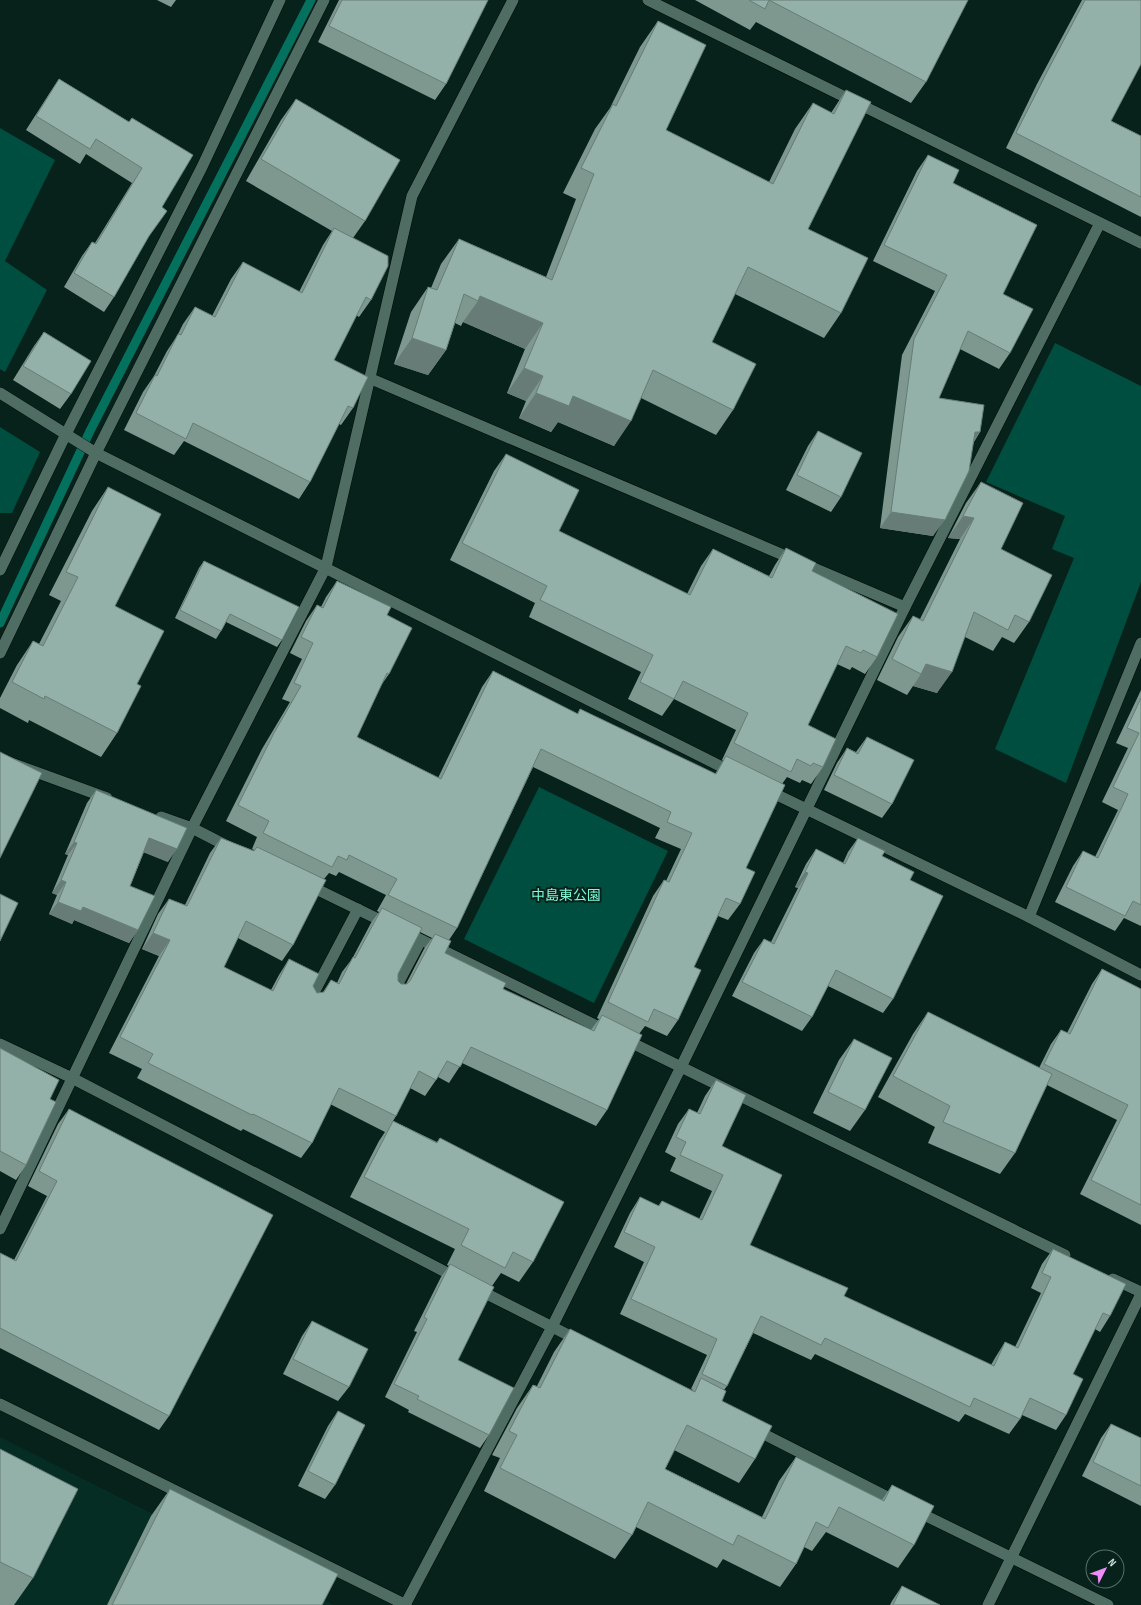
<svg xmlns="http://www.w3.org/2000/svg" width="1141" height="1605" font-family="'Sofia Sans Condensed','Noto Sans JP',sans-serif">
<style>
.built{fill:#052d24}
.green{fill:#004e3f}
.lines{fill:none;stroke-linecap:round;stroke-linejoin:round}
.stream{stroke:#03715d;stroke-width:9}
.minor-casing{stroke:#000b06;stroke-width:12}
.tertiary-casing{stroke:#000b06;stroke-width:12}
.minor{stroke:#506d64;stroke-width:11}
.tertiary{stroke:#506d64;stroke-width:11}
.wall{fill:#7e9890;fill-rule:evenodd}
.shaded-wall{fill:#677c76}
.building{fill:#93b1a8;stroke:#677c76}
.labels{text-anchor:middle;dominant-baseline:central;stroke-width:4;stroke-linejoin:round;paint-order:stroke}
.park-label{font-size:14px;fill:#7dfad9;stroke:#06221b}
</style>
<rect width="100%" height="100%" fill="#06221b"/>
<path class="built" d="M0,1437L334,1605H0Z"/>
<g class="green">
<path d="M0,128L55,160L5,261L47,290L5,372L0,369Z"/>
<path d="M1055,343L1141,386V582L1066,783L995,749L1074,558L1052,549L1065,516L986,482Z"/>
<path d="M0,427L40,452L12,513H0Z"/>
<path d="M539,787L668,851L594,1003L464,939Z"/>
</g>
<g class="lines">
<path class="stream" d="M0,623L90,431L311,0"/>
<g class="minor-casing">
<g id="minor">
<path d="M648,0L1141,243"/>
<path d="M369,378L905,607"/>
<path d="M0,570L66,434L202,167L280,0"/>
<path d="M0,653L96,453L324,0"/>
<path d="M0,759L107,798"/>
<path d="M161,817L192,828L231,848"/>
<path d="M308,885L388,924"/>
<path d="M1029,917L1141,643"/>
<path d="M403,931L607,1031"/>
<path d="M393,993L421,940"/>
<path d="M309,1002L358,909"/>
<path d="M624,1039L1065,1255"/>
<path d="M0,1044L72,1078L457,1278"/>
<path d="M0,1229L192,828L326,567L412,196L513,0"/>
<path d="M1113,1279L1141,1292"/>
<path d="M477,1289L580,1341"/>
<path d="M754,1429L897,1502"/>
<path d="M916,1511L1108,1605"/>
<path d="M405,1605L552,1327L681,1067L905,607L1100,223"/>
<path d="M988,1605L1141,1294"/>
</g>
</g>
<g class="tertiary-casing">
<g id="tertiary">
<path d="M0,393L96,453L732,772"/>
<path d="M767,790L1029,917L1141,975"/>
<path d="M0,1404L406,1605"/>
</g>
</g>
<use href="#minor" class="minor"/>
<use href="#tertiary" class="tertiary"/>
</g>
<g class="wall">
<path d="M157,0H176L171,7Z"/>
<path d="M339,0H488L446,84L435,100L318,42Z"/>
<path d="M695,0H968L926,82L911,103L756,22L750,30Z"/>
<path d="M1082,0H1141L1111,121L1141,136V217L1006,148L1037,84Z"/>
<path d="M658,21L666,130L769,182L795,129L813,103L831,113L846,90L808,229L841,313L824,338L735,294L712,342L733,410L716,435L641,398L614,446L558,422L551,432L519,418L526,401L507,393L525,349L463,322L461,326L455,323L446,350L428,375L394,364L411,312L428,287L431,288L441,264L459,239L546,277L576,199L563,193L595,129L610,108L640,47Z"/>
<path d="M59,79L129,122L132,118L162,207L149,236L114,297L104,312L64,287L82,256L92,242L95,243L132,183L86,154L80,164L26,130L49,94Z"/>
<path d="M296,99L365,221L353,238L371,300L359,317L356,315L334,360L353,408L341,425L339,424L310,482L299,499L184,441L174,455L124,430L143,392L154,376L167,351L177,336L183,324L195,307L212,316L231,279L243,262L299,292L323,245L332,231L246,181L281,120Z"/>
<path d="M928,155L953,183L1003,294L1010,353L999,369L960,349L939,398L980,432L974,442L933,536L880,528L902,355L935,291L873,261L917,171Z"/>
<path d="M44,332L71,394L60,409L13,380L34,346Z"/>
<path d="M818,431L841,497L831,512L786,490L808,446Z"/>
<path d="M506,454L559,531L687,594L701,566L713,549L769,576L775,565L786,548L812,571L877,657L865,674L852,667L850,670L837,664L808,725L823,767L811,784L802,780L800,783L787,777L782,784L746,868L740,904L728,920L718,916L694,967L678,1020L667,1036L645,1026L639,1034L607,1110L596,1126L462,1063L449,1083L438,1077L425,1096L410,1088L396,1116L393,1121L437,1142L440,1138L533,1262L519,1282L501,1273L492,1286L458,1360L489,1435L480,1448L408,1412L409,1410L385,1397L417,1332L414,1331L441,1277L449,1266L447,1265L455,1249L350,1197L379,1141L385,1132L330,1104L312,1143L301,1158L243,1129L241,1131L137,1078L142,1069L109,1053L159,956L142,949L158,914L169,899L185,905L210,853L221,838L253,851L254,850L252,849L257,837L226,821L262,749L290,702L282,699L302,659L290,653L306,621L317,605L321,607L326,597L337,581L387,615L389,674L380,687L357,737L438,778L482,687L493,671L577,714L580,709L715,774L723,761L722,760L736,730L674,699L662,716L628,699L641,672L529,617L535,603L450,560L494,471ZM533,767L660,828L655,838L681,849L666,881L664,880L653,896L597,1018L599,1019L591,1030L503,989L445,953L449,940L457,928ZM339,872L386,895L377,911L379,912L371,923L352,959L342,972L337,983L331,980L323,992L317,993L313,986L289,959L279,975L271,990L224,967L238,938L282,961L293,945L324,879L329,873L336,876ZM420,932L432,938L424,949L406,984H401L398,981V974Z"/>
<path d="M981,482L1001,549L1029,622L1014,643L1002,637L993,651L965,637L937,693L913,686L907,695L877,680L898,637L913,616L920,619L960,539L948,538L966,503Z"/>
<path d="M108,487L115,606L137,684L117,733L101,757L29,720L28,723L0,708V698L17,665L33,641L39,644L61,601L49,595L92,511Z"/>
<path d="M204,561L282,640L277,647L226,622L221,631L216,639L175,618L199,568Z"/>
<path d="M1141,690V926L1124,918L1115,931L1055,902L1073,866L1083,851L1095,857L1118,810L1102,802L1128,748L1116,743Z"/>
<path d="M867,737L892,804L882,818L824,790L837,763L847,748L856,752Z"/>
<path d="M96,790L168,862L144,852L130,886L138,930L129,943L74,920L72,924L49,914L57,895L52,893L68,855L65,854L87,803Z"/>
<path d="M858,838L882,856L910,880L893,999L883,1013L828,986L812,1017L802,1031L732,996L754,953L764,939L771,942L798,888L795,887L806,864L816,849L843,863L848,852Z"/>
<path d="M1102,969L1141,989V1225L1080,1194L1117,1120L1047,1085L1015,1153L1000,1174L928,1143L935,1127L878,1097L913,1034L928,1012L1039,1068L1051,1044L1061,1030L1067,1033L1092,984Z"/>
<path d="M854,1039L865,1110L850,1131L813,1113L839,1060Z"/>
<path d="M0,1048L50,1099L26,1165L16,1180L0,1171Z"/>
<path d="M716,1080L722,1146L750,1245L844,1296L991,1365L995,1358L1005,1342L1015,1347L1041,1293L1031,1288L1042,1264L1053,1249L1110,1316L1100,1332L1095,1329L1073,1374L1066,1415L1056,1430L1022,1415L1020,1419L1009,1434L965,1414L959,1422L815,1354L811,1360L753,1333L727,1386L724,1390L722,1401L755,1459L739,1483L674,1450L665,1469L762,1517L779,1481L796,1457L882,1500L892,1485L914,1545L898,1568L826,1532L812,1551L804,1547L796,1564L780,1587L723,1559L717,1568L636,1527L632,1535L615,1559L484,1491L500,1458L492,1455L517,1408L533,1385L537,1386L554,1352L570,1329L692,1391L693,1390L691,1389L707,1355L620,1314L644,1262L614,1247L630,1213L640,1197L658,1206L662,1201L699,1219L712,1191L670,1171L676,1158L665,1152L678,1124L689,1109L697,1113L705,1096Z"/>
<path d="M69,1109L169,1416L159,1430L0,1348V1253L14,1260L47,1196L28,1186L58,1124Z"/>
<path d="M312,1321L349,1387L338,1401L283,1374L302,1336Z"/>
<path d="M338,1411L335,1485L325,1499L298,1486L328,1426Z"/>
<path d="M1111,1424L1141,1438V1506L1082,1476L1101,1438Z"/>
<path d="M0,1449L33,1578L14,1605H0Z"/>
<path d="M170,1489L322,1605H107L151,1516Z"/>
<path d="M902,1586L940,1605H890L892,1601Z"/>
</g>
<g class="shaded-wall">
<path d="M480,296L543,323L525,349L463,322L478,301Z"/>
<path d="M412,338L446,350L428,375L394,364Z"/>
<path d="M524,368L543,376L526,401L507,393Z"/>
<path d="M536,393L573,396L631,421L614,446L558,422L551,432L519,418Z"/>
<path d="M975,432H980L969,448Z"/>
<path d="M891,512L945,520L933,536L880,528Z"/>
<path d="M963,516L974,518L960,539L948,538Z"/>
<path d="M926,664L952,672L937,693L913,686L921,674Z"/>
<path d="M149,838L177,849L168,862L140,851Z"/>
<path d="M74,842L77,843L68,855L65,854Z"/>
<path d="M805,872L808,873L798,888L795,887Z"/>
<path d="M61,880L66,882L57,895L52,893Z"/>
<path d="M58,902L83,907L138,930L129,943L74,920L72,924L49,914Z"/>
<path d="M153,933L170,940L159,956L142,949Z"/>
</g>
<g class="building">
<path d="M342,0H488L446,84L329,26Z"/>
<path d="M749,0H968L926,82L769,0L765,9Z"/>
<path d="M1085,0H1141V64L1111,121L1141,136V197L1016,133L1048,70Z"/>
<path d="M658,21L706,45L666,130L773,184L813,103L834,114L846,90L871,102L808,229L868,258L841,313L748,267L712,342L756,364L733,410L653,370L631,421L573,396L569,406L536,393L543,376L524,368L543,323L480,296L478,301L464,294L446,350L412,338L428,287L437,290L459,239L552,280L594,174L581,168L613,104L616,106Z"/>
<path d="M59,79L129,122L132,118L193,155L162,207L167,211L149,236L114,297L74,273L92,242L96,244L142,168L96,139L90,149L36,116Z"/>
<path d="M296,99L400,160L365,221L261,159Z"/>
<path d="M928,155L959,170L953,183L1037,225L1003,294L1033,309L1010,353L968,331L939,398L984,405L980,432H975L969,471L945,520L891,512L914,339L947,275L884,245Z"/>
<path d="M334,228L388,256V266L371,300L366,297L334,360L368,377L353,408L348,406L310,482L193,423L186,439L136,413L155,375L157,376L178,334L181,335L195,307L215,317L243,262L302,293Z"/>
<path d="M44,332L91,361L71,394L23,366Z"/>
<path d="M818,431L862,453L841,497L797,475Z"/>
<path d="M506,454L579,490L559,531L690,595L713,549L772,578L786,548L816,563L812,571L898,614L877,657L863,650L861,653L846,646L808,725L836,739L823,767L813,763L811,766L797,759L791,772L734,743L748,713L683,681L674,699L640,682L653,655L540,600L547,586L462,543Z"/>
<path d="M981,482L1023,503L1001,549L1052,575L1029,622L1015,615L1008,630L974,612L952,672L926,664L921,674L892,659L913,616L923,621L974,518L963,516Z"/>
<path d="M108,487L161,514L115,606L164,631L137,684L141,686L117,733L45,696L44,699L12,682L33,641L43,646L78,577L66,572Z"/>
<path d="M204,561L299,607L282,640L230,614L221,631L180,610Z"/>
<path d="M337,581L391,607L387,615L412,628L389,674L387,673L357,737L441,779L493,671L578,714L580,709L716,774L726,756L785,785L746,868L755,872L740,904L726,898L694,967L701,970L678,1020L654,1009L648,1022L608,1002L664,880L669,882L692,833L667,822L671,812L541,749L457,928L388,895L397,879L349,855L347,860L338,856L332,867L263,833L269,821L238,805L274,733L301,686L294,683L313,643L301,637L317,605L323,608Z"/>
<path d="M1141,698V905L1133,901L1125,916L1066,887L1083,851L1098,858L1128,794L1113,787L1139,733L1127,728Z"/>
<path d="M867,737L914,760L892,804L834,775L847,748L858,754Z"/>
<path d="M0,752L42,773L0,858Z"/>
<path d="M96,790L187,828L177,849L149,838L130,886L155,896L138,930L83,907L81,911L58,902L66,882L61,880L77,843L74,842Z"/>
<path d="M221,838L254,851L257,847L326,880L293,945L246,921L224,967L273,991L289,959L319,974L313,986L317,993L324,992L331,980L339,984L353,957L355,958L382,908L422,928L398,974V981L401,984H407L410,981L435,934L451,941L445,953L506,983L503,989L594,1031L602,1015L642,1035L607,1110L471,1047L460,1067L447,1061L436,1080L419,1071L396,1116L339,1088L312,1143L253,1114L252,1115L148,1063L153,1054L120,1037L170,940L153,933L169,899L187,906Z"/>
<path d="M858,838L885,851L882,856L914,872L910,880L943,896L893,999L836,970L812,1017L742,982L764,939L774,944L808,873L805,872L816,849L845,864Z"/>
<path d="M0,894L18,903L0,941Z"/>
<path d="M1102,969L1141,989V1205L1091,1180L1128,1105L1044,1064L1061,1030L1070,1034Z"/>
<path d="M928,1012L1052,1074L1015,1153L943,1122L950,1106L893,1076Z"/>
<path d="M854,1039L892,1058L865,1110L828,1092Z"/>
<path d="M0,1048L59,1080L50,1099L56,1102L26,1165L0,1151Z"/>
<path d="M716,1080L746,1095L722,1146L782,1175L750,1245L848,1288L844,1296L994,1366L1005,1342L1018,1348L1051,1277L1042,1273L1053,1249L1126,1284L1110,1316L1103,1313L1073,1374L1083,1379L1066,1415L1030,1398L1020,1419L974,1398L970,1407L825,1338L821,1345L761,1316L727,1386L702,1374L717,1339L631,1299L655,1247L624,1232L640,1197L659,1206L662,1201L702,1220L723,1175L680,1155L686,1142L676,1137L689,1109L700,1114Z"/>
<path d="M69,1109L273,1215L169,1416L0,1328V1253L16,1261L57,1181L39,1171Z"/>
<path d="M393,1121L437,1143L440,1138L564,1202L533,1262L513,1252L505,1268L461,1245L469,1229L364,1177Z"/>
<path d="M450,1264L494,1287L458,1360L514,1388L489,1435L417,1399L419,1396L394,1384L427,1319L424,1317Z"/>
<path d="M312,1321L368,1349L349,1387L293,1359Z"/>
<path d="M570,1329L695,1392L701,1378L726,1391L722,1401L772,1426L755,1459L687,1425L665,1469L765,1519L796,1457L884,1501L892,1485L934,1506L914,1545L839,1507L828,1528L816,1522L796,1564L738,1535L733,1545L648,1502L632,1535L500,1468L517,1435L509,1431L533,1385L540,1388Z"/>
<path d="M338,1411L365,1425L335,1485L308,1471Z"/>
<path d="M1111,1424L1141,1438V1486L1093,1462Z"/>
<path d="M0,1449L78,1489L33,1578L0,1562Z"/>
<path d="M170,1489L338,1574L322,1605H112Z"/>
<path d="M902,1586L940,1605H893Z"/>
</g>
<g class="labels">
<g class="park-label">
<text x="566" y="895">中島東公園</text>
</g>
</g>
<g transform="translate(1105 1569) rotate(48)"><circle r="19" fill="#06221b" stroke="#586f69"/>
<path d="M0-3L7 15L0 10L-7 15Z" fill="#ef8bf7"/>
<text y="-6" font-size="11" font-weight="bold" text-anchor="middle" fill="#d2e2dd">N</text>
</g>
</svg>
